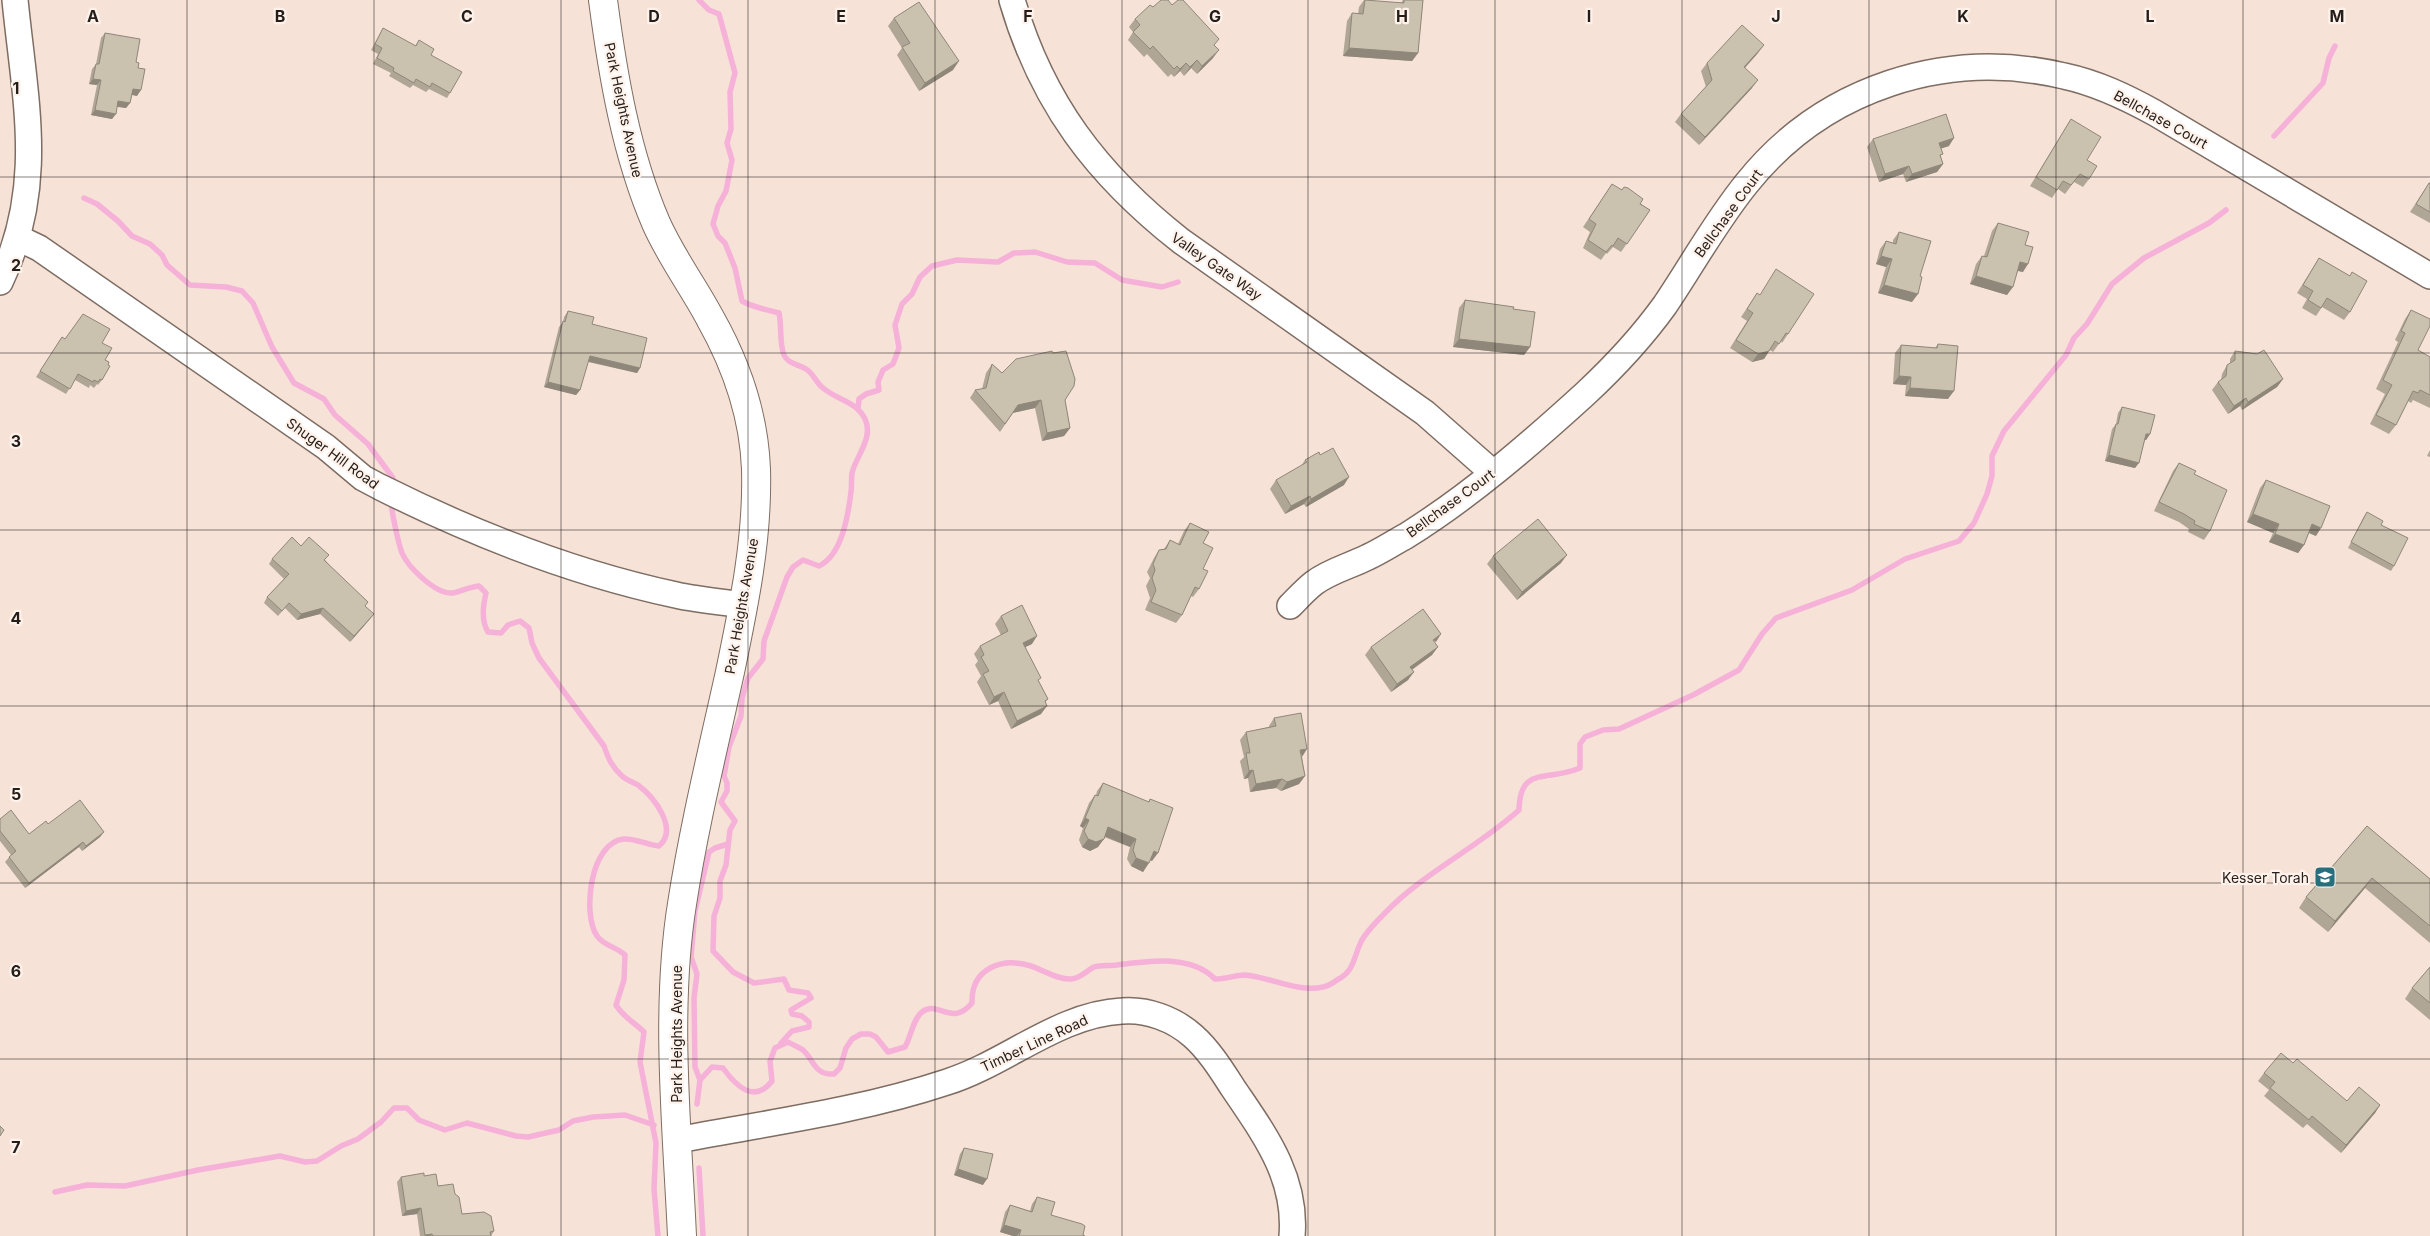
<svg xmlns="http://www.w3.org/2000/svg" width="2430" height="1236" font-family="Inter,sans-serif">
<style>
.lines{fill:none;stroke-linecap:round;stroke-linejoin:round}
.stream{stroke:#f5b1d8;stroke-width:5.5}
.minor-casing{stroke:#7e6d63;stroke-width:28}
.major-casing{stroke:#7e6d63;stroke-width:30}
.minor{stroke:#fff;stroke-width:25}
.major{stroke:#fff;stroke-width:28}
.wall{fill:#afa696}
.shaded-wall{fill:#8e877a}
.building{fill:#cbc1af;stroke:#8e877a}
.grid{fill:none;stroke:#241d19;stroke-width:1;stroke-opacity:0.55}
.labels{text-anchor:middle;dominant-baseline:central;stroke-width:4.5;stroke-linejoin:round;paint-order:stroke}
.street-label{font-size:14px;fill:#241d19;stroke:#fef2eb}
.poi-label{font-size:14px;fill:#241d19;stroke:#fef2eb;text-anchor:end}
.grid-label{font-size:16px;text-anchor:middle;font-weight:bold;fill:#241d19;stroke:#fef2eb;stroke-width:4.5;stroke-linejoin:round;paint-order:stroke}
</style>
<rect width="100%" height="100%" fill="#f7e2d8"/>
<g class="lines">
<g class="stream">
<path d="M699,0L709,10L719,14L735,73L730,92L731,129L727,143L732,160L726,191L718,206L713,224L718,236L725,243L735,268L742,301C754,308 766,309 779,313C782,327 779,342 784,355C788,364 798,364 806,369C814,374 816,383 823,388C837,400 856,401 865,419C874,438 856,456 852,473C851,479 852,486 851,492C848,516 842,555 819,566L803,560L793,567L787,577L764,641L763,659L748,678L742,698L741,716L729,747L724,776L727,783V791L721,802L735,821L730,830L726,865L720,881V898L714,916L713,951L733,972L754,983L784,979L789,990L808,993L811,998L791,1010L792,1014L802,1016L809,1022V1027L792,1031L781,1043"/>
<path d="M2274,136L2323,83L2329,58L2335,46"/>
<path d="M84,198L97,204L118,221L132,236L150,244L162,255L167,265L190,285L226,287L242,291L253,303L272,347L294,383L324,399L335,415L368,444L393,478L392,485"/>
<path d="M858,409L859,399L866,394L879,390L878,382L883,370L893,364L899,348L895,325L902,304L912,294L920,277L932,266L957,260L998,262L1014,253L1035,252L1067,262L1095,263L1122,280L1162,287L1178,282"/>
<path d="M391,499C391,510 398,542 402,553C408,567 436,595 453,593C459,592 469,587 479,586L486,593C483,606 481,620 488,632L501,633L508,625L520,621L529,628L532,643L539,658L604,746C608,758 612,767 622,776C626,780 633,782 638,785C654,797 679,829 659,846C647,845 635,838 624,839C590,842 582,914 597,936C604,946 617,947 625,955L624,980L616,1005C623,1017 634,1022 644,1032L640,1062L656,1143L654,1189L658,1236"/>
<path d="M700,1080L712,1067L723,1068C736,1086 754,1104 772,1081L770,1061L775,1048L788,1042C793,1045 799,1047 803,1050C815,1061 814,1075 834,1074L840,1068L846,1048L852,1039L861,1034H870L876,1037L888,1052L905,1047C911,1037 913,1019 922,1012C938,999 951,1028 972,1003C971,968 1002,957 1031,966C1043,970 1058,980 1071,979C1081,978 1086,971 1094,967C1100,965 1110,966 1117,965C1147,961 1191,954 1215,979C1226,979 1236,975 1245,975C1270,977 1298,993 1323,987C1328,986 1333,983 1337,980C1354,971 1353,960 1360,944C1364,934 1376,922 1384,914C1423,873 1477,848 1519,810C1520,765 1547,782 1580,768V744L1585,737L1603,730L1619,729L1693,695L1739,670L1762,634L1776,618L1852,590L1905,559L1959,541L1974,523L1987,494L1992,476V456L2004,431L2066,355L2074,338L2087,324L2112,284L2144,258L2209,223L2226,210"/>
<path d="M697,1104L700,1080L695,1067L694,998L697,974L691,957L695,911L709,852L715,848L728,844"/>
<path d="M699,1168L703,1236"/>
<path d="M55,1192L87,1185L125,1186L198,1170L280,1156L305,1162L317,1161L341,1146L358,1139L381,1122L394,1108H407L419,1120L445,1130L467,1123L516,1136L528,1137L559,1130L573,1121L593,1117L625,1115L654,1125"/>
</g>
<g class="minor-casing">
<g id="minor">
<path d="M1012,0C1042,103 1097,175 1181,241L1425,413L1492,472"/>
<path d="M18,238L39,248L326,447L363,478L380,487C474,534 573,573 676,595C698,600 722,602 744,605"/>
<path d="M0,282C46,186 25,101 15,0"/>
<path d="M1290,606C1298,598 1305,590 1314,583C1330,571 1350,566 1368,557C1381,551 1393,543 1406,536C1470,496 1529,445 1585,394C1614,367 1642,337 1665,305C1692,265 1716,221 1747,183C1823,88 1946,48 2064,76C2097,83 2126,97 2155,113L2430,276"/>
<path d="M677,1140C767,1123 860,1111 947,1082C1005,1064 1059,1014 1122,1011C1147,1009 1174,1019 1193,1036C1209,1050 1222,1071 1233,1088C1264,1134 1297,1177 1292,1236"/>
</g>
</g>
<g class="major-casing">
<path id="major" d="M603,0C613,76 626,153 656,223C671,257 693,286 710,318C736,364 754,416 756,469C758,538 744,605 730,672C713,749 694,826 682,904C665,1010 677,1128 682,1236"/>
</g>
<use href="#minor" class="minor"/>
<use href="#major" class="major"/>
</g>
<g class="wall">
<path d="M1364,0L1401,3L1403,0H1423L1418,53L1412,61L1343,56L1347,21L1352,13L1358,14L1359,7Z"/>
<path d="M1153,7L1215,46L1213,58L1197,74L1191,68L1184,76L1180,71L1174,77L1171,74L1168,77L1147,54L1144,57L1128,40L1133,32L1129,27L1135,19Z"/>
<path d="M894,18L953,70L919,91L897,55L902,48L888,26Z"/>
<path d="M383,28L415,46L419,40L431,55L450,93L447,98L429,89L426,92L413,85L410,88L389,76L391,73L373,64L378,54L371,50Z"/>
<path d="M105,33L136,62L138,68L137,96L132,95L130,103L126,108L117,107L112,119L91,115L97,85L89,84L92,69L96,64L101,38Z"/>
<path d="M1758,53L1745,68L1752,88L1699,145L1675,122L1681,114L1706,87L1701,71L1707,63Z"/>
<path d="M2071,119L2089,179L2083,187L2074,182L2065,194L2058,189L2052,198L2030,186Z"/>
<path d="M1873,139L1949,146L1941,148V157L1943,164L1937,172L1906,182L1903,174L1879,182L1867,147Z"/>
<path d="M2429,183H2430V223L2410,212Z"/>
<path d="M1612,184L1650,210L1621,252L1613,247L1607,254L1606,253L1601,260L1583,248L1590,232L1583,227Z"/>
<path d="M1998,223L2025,245L2023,272L2018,271L2007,295L1970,284L1976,264L1982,256H1984L1992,231Z"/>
<path d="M1899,232L1912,302L1878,293L1886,267L1876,264L1880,249L1886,241L1893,243V240Z"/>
<path d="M2319,258L2350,276V312L2344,320L2322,307L2316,316L2302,308L2307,299L2297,293Z"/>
<path d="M1757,293L1788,334L1782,343L1781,341L1773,352L1770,350L1764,359L1752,362L1730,348L1747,321L1741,317Z"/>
<path d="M1465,300L1513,309L1530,347L1524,355L1453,347L1459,308Z"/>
<path d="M2411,310L2418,350L2430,357V408L2413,400L2411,403L2408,401L2396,425L2389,434L2370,424L2385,394L2376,389L2398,342L2395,340L2405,319Z"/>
<path d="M568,311L592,324L640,368L637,373L588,362L580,390L576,395L544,387L559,327L563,322L564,317Z"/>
<path d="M62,337L65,339L102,343L105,360L108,365L102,380L98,385L97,384L94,388L90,385L89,388L75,380L66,394L36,377Z"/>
<path d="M1938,344L1948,399L1905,396L1906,385L1893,384L1895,353L1901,345L1935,348Z"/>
<path d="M2235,351L2283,379L2277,387L2242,410L2240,406L2228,414L2212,390L2218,382L2221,380L2222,374L2227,365L2230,364V359Z"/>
<path d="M992,364L1002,373L1065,400L1070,428L1064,436L1042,441L1035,408L1013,413L1000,432L970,398L975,390L982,389L986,373Z"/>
<path d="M2122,407L2150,434L2146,440H2145L2135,468L2105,461L2112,429L2116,424L2118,413Z"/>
<path d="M2430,450V457L2427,456Z"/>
<path d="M1305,460L1344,485L1306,507L1304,504L1285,514L1270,489L1276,480L1301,466Z"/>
<path d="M2179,463L2194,474L2210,531L2204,540L2188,532L2189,529L2179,522L2154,511L2173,471Z"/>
<path d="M2266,480L2316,536L2309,533L2304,545L2298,553L2269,542L2273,533L2247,522L2260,488Z"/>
<path d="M2367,512L2381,525L2394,566L2391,571L2348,548L2363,518Z"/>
<path d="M1190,523L1203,543V569L1199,589L1193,597L1191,596L1182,615L1176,623L1145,610L1150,598L1146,586L1150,578L1147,572L1154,558L1159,550L1164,549L1170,540L1178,544L1184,531Z"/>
<path d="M301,546L325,560L365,606L370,619L350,642L320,614L297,620L285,608L278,616L264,603L267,597L284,579L269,564L272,559Z"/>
<path d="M1493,556L1561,563L1517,600L1487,564Z"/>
<path d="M1001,616L1032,644L1025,647L1039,682L1048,699L1045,702L1041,714L1011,729L998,701L989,705L977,682L981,676L975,665L978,661L974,654L980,646L1001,635L995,624Z"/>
<path d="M1435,643L1432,655L1412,670L1408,680L1391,692L1365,655L1371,647Z"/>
<path d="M1274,718L1302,757L1305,776L1299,784L1281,791L1276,788L1250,792L1248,778L1244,779L1240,761L1244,757L1240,740L1246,732L1269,727V726Z"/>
<path d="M1103,783L1148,802L1150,799L1152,861L1150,860L1143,872L1131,866L1127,859L1130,847L1104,837L1098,847L1090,851L1082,847L1079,840L1083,828L1080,826L1089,803L1095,795H1096L1097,791Z"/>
<path d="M0,819L29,834L48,824L100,837L82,851L79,847L25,888L5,862L11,855L0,841Z"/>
<path d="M2367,826L2430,879V943L2365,888L2328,932L2299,908L2306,897Z"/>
<path d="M2430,967V1020L2405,999L2412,988Z"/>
<path d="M2293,1063L2347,1101L2380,1105L2375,1113L2341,1153L2307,1124L2303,1128L2264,1096L2269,1090L2258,1081L2264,1073Z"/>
<path d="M964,1148L983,1185L954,1175L960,1154Z"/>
<path d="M424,1176L438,1186L455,1194L462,1214L494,1231L491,1236H420L417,1214L402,1216L397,1182L401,1177Z"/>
<path d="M1037,1197L1051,1215L1083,1235L1085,1236H1013L1000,1232L1005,1212L1010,1205L1030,1211L1032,1204Z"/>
</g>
<g class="shaded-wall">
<path d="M1764,45L1758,53L1738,75L1744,67Z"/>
<path d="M1349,48L1418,53L1412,61L1343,56Z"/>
<path d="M1219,50L1213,58L1197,74L1202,66Z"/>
<path d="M1197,60L1191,68L1184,76L1190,67Z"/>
<path d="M959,61L953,70L919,91L925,83Z"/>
<path d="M1186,63L1180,71L1174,77L1180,69Z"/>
<path d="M93,79L101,80L97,85L89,84Z"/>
<path d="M1758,80L1752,88L1699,145L1705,137Z"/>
<path d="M133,89L141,90L137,96L129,94Z"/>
<path d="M118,101L130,103L126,108L114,106Z"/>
<path d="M95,110L116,114L112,119L91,115Z"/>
<path d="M1954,138L1949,146L1934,151L1939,143Z"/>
<path d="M1943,164L1937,172L1906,182L1912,174Z"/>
<path d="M1909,166L1903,174L1879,182L1885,174Z"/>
<path d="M1881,256L1892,259L1886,267L1876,264Z"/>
<path d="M2020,262L2028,264L2023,272L2014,270Z"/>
<path d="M1976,276L2013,287L2007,295L1970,284Z"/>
<path d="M1884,285L1918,294L1912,302L1878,293Z"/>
<path d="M1459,339L1530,347L1524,355L1453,347Z"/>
<path d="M1769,351L1764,359L1752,362L1758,354Z"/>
<path d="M590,356L640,368L637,373L586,361Z"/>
<path d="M1899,376L1911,377L1906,385L1893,384Z"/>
<path d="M2283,379L2277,387L2242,410L2248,402Z"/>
<path d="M548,382L580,390L576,395L544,387Z"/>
<path d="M1910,388L1954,391L1948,399L1905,396Z"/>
<path d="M2246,398L2240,406L2228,414L2234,406Z"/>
<path d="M1041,400L1035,408L1012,413L1018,405Z"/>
<path d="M1070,428L1064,436L1042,441L1047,433Z"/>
<path d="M2146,434H2150L2146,440L2142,439Z"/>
<path d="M2109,455L2139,463L2135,468L2105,461Z"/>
<path d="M1349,477L1344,485L1306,507L1311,499Z"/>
<path d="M1310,496L1304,504L1285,514L1291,506Z"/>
<path d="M2253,514L2279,524L2273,533L2247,522Z"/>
<path d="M2312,524L2321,528L2316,536L2307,532Z"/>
<path d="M2275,534L2304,545L2298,553L2269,542Z"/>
<path d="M1567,555L1561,563L1517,600L1522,592Z"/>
<path d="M323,608L320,614L297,620L301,614Z"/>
<path d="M374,614L370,619L350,642L354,636Z"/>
<path d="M1441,634L1436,642L1433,640Z"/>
<path d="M1037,636L1032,644L1017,651L1023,643Z"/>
<path d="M1438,647L1432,655L1404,675L1410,667Z"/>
<path d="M1414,672L1408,680L1391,692L1397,684Z"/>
<path d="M1004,692L998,701L989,705L994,697Z"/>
<path d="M1047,706L1041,714L1011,729L1017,721Z"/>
<path d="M1307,749L1302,757L1300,750Z"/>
<path d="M1253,770L1248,778L1244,779L1249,771Z"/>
<path d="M1305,776L1299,784L1281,791L1287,782Z"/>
<path d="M1282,779L1276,788L1250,792L1256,784Z"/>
<path d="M1085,818L1089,820L1083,828L1080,826Z"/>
<path d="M1108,827L1136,839L1130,847L1102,835Z"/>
<path d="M104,832L100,837L82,851L86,846Z"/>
<path d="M1088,839H1104L1098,847L1090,851L1082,847Z"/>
<path d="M83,842L79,847L25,888L29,883Z"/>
<path d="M1154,851L1158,853L1152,861L1148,859Z"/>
<path d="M1136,858L1149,863L1143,872L1131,866Z"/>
<path d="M2372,878L2365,888L2328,932L2335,921Z"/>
<path d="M2380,1105L2375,1113L2341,1153L2346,1145Z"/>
<path d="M958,1169L987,1179L983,1185L954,1175Z"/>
<path d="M421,1208L417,1214L402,1216L406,1211Z"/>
<path d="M1004,1225L1021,1230L1017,1236H1013L1000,1232Z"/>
<path d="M432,1234L431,1236H424L425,1235Z"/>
</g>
<g class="building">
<path d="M1161,0H1168L1172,5L1178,0H1183L1219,39L1214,45L1219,50L1202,66L1197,60L1190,67L1186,63L1180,69L1177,66L1174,69L1153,46L1150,49L1133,32L1140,25L1135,19L1150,5L1153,7Z"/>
<path d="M1365,0L1404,3V0H1423L1418,53L1349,48L1352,13L1363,14Z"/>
<path d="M919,2L959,61L925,83L902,47L910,43L894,18Z"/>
<path d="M1742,25L1764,45L1744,67L1758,80L1705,137L1681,114L1712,80L1707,63Z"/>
<path d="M383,28L416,46L419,40L434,49L431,55L462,72L450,93L432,83L430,87L416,79L414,83L393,71L394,68L377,58L382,48L375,44Z"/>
<path d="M105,33L140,39L136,62L139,63L138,68L145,69L141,90L133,89L130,103L118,101L116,114L95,110L101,80L93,79L96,64H99Z"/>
<path d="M1946,114L1954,138L1939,143L1943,154L1940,155L1943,164L1912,174L1909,166L1885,174L1873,139Z"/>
<path d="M2071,119L2101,137L2087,160L2097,166L2089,179L2080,174L2071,185L2063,181L2057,190L2036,177Z"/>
<path d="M2429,183H2430V212L2416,204Z"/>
<path d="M1612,184L1622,190L1624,187L1628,188L1643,199L1640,204L1650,210L1627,244L1618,238L1613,246L1612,245L1606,252L1588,240L1596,224L1589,219Z"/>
<path d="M1998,223L2029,232L2025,245L2033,247L2028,264L2020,262L2013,287L1976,276L1982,256L1987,257Z"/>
<path d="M1899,232L1931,241L1920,276L1922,277L1918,294L1884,285L1892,259L1881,256L1886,241L1896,244Z"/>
<path d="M2319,258L2350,276L2352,272L2367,281L2350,312L2327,298L2321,308L2308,300L2313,291L2303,285Z"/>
<path d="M1776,269L1814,294L1788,334L1786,333L1779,344L1775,341L1769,351L1758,354L1736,340L1753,313L1747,309L1757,293L1760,295Z"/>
<path d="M1465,300L1514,307L1513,309L1535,312L1530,347L1459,339Z"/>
<path d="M2411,310L2430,319V326L2418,350L2430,357V395L2420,390L2418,393L2413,391L2396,425L2376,415L2392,385L2383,380L2405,333L2401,331Z"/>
<path d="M568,311L594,317L592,324L647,338L640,368L590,356L580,390L548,382L563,321L565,322Z"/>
<path d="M83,314L110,329L102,343L112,348L105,360L109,362L108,365L110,366L102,380L100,379L98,382L94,380L93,382L78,374L70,389L40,371L62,337L65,339Z"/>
<path d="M1938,344L1958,346L1954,391L1910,388L1911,377L1899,376L1901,345L1937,348Z"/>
<path d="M2264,350L2283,379L2248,402L2246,398L2234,406L2218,382L2226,376L2227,365L2235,360V351L2257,354Z"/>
<path d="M1052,351L1053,353L1066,351L1075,379L1074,386L1065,400L1070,428L1047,433L1041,400L1018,405L1005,424L975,390L986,388L992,364L1002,373L1016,359Z"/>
<path d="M2122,407L2155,415L2150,434H2146L2139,463L2109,455L2116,424H2118Z"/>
<path d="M1333,448L1349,477L1311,499L1310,496L1291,506L1276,480L1307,462L1305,460L1319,452L1320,455Z"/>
<path d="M2179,463L2196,471L2194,474L2227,490L2210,531L2194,524L2195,521L2184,514L2159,502Z"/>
<path d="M2266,480L2330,506L2321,528L2312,524L2304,545L2275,534L2279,524L2253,514Z"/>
<path d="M2367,512L2383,521L2381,525L2408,538L2394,566L2351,542Z"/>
<path d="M1538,519L1567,555L1522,592L1493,556Z"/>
<path d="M1190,523L1209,532L1203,543L1213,548L1203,569L1208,571L1199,589L1195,587L1182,615L1151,602L1156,590L1152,578L1155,570L1153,564L1159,550L1166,549L1170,540L1180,545Z"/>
<path d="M292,537L301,546L309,537L329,555L324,560L368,602L365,606L374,614L354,636L323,608L301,614L289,603L282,611L267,597L289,574L272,559Z"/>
<path d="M1022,605L1037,636L1023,643L1041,678L1038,680L1048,699L1045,701L1047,706L1017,721L1004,692L994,697L983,674L989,671L981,657L984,655L980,646L1008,631L1001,616Z"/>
<path d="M1423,609L1441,634L1433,640L1438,647L1410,667L1414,672L1397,684L1371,647Z"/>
<path d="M1301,713L1307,749L1300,750L1305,776L1287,782L1282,779L1256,784L1253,770L1249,771L1246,753H1250L1246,732L1276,726L1274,718Z"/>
<path d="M1103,783L1149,802L1150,799L1173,808L1158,853L1154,851L1149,863L1136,858L1133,850L1136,839L1108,827L1104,839L1096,842L1088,839L1084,831L1089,820L1085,818L1095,795L1098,796Z"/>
<path d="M80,800L104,832L86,846L83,842L29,883L9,857L16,851L0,831V819L11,810L29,834L46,821L48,824Z"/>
<path d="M2367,826L2430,879V926L2372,878L2335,921L2306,897Z"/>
<path d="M2430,967V1003L2412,988Z"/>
<path d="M2281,1053L2293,1063L2297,1059L2347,1101L2359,1087L2380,1105L2346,1145L2312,1116L2309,1120L2270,1088L2275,1082L2264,1073Z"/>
<path d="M0,1126L4,1130L0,1136Z"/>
<path d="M964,1148L993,1154L987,1179L958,1169Z"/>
<path d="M424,1173V1176L436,1174L438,1186L453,1184L455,1194L459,1197L462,1214L484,1212L491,1216L494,1231L490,1232L491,1236H433L432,1234L425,1235L421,1208L406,1211L401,1177Z"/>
<path d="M1037,1197L1055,1202L1051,1215L1082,1224L1085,1226L1083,1235L1085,1236H1019L1021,1230L1004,1225L1010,1205L1032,1212Z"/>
</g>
<path class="grid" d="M187,0V1236M374,0V1236M561,0V1236M748,0V1236M935,0V1236M1122,0V1236M1308,0V1236M1495,0V1236M1682,0V1236M1869,0V1236M2056,0V1236M2243,0V1236M0,177H2430M0,353H2430M0,530H2430M0,706H2430M0,883H2430M0,1059H2430"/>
<defs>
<g id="school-square" transform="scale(1.125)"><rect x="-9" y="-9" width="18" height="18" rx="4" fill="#286f7c" stroke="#fef2eb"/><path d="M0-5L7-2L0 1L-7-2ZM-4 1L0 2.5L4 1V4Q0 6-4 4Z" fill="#fff"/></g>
</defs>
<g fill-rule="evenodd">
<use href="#school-square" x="2325" y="877"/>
</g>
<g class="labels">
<g class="street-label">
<text transform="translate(624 110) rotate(78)">Park Heights Avenue</text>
<text transform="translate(2161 119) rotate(29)">Bellchase Court</text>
<text transform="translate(1728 213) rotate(-54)">Bellchase Court</text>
<text transform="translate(1217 266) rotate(35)">Valley Gate Way</text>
<text transform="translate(333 453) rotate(36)">Shuger Hill Road</text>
<text transform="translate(1450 503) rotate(-36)">Bellchase Court</text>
<text transform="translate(741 606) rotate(-80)">Park Heights Avenue</text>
<text transform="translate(676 1034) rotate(-90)">Park Heights Avenue</text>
<text transform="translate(1034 1043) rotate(-25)">Timber Line Road</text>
</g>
<g class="poi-label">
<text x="2309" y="877">Kesser Torah</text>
</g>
</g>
<g class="grid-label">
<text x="93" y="22">A</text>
<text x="280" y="22">B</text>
<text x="467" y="22">C</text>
<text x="654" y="22">D</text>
<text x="841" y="22">E</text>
<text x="1028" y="22">F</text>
<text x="1215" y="22">G</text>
<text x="1402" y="22">H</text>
<text x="1589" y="22">I</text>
<text x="1776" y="22">J</text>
<text x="1963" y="22">K</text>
<text x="2150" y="22">L</text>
<text x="2337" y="22">M</text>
<text x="16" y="94">1</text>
<text x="16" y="271">2</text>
<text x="16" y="447">3</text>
<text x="16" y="624">4</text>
<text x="16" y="800">5</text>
<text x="16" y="977">6</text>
<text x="16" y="1153">7</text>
</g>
</svg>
